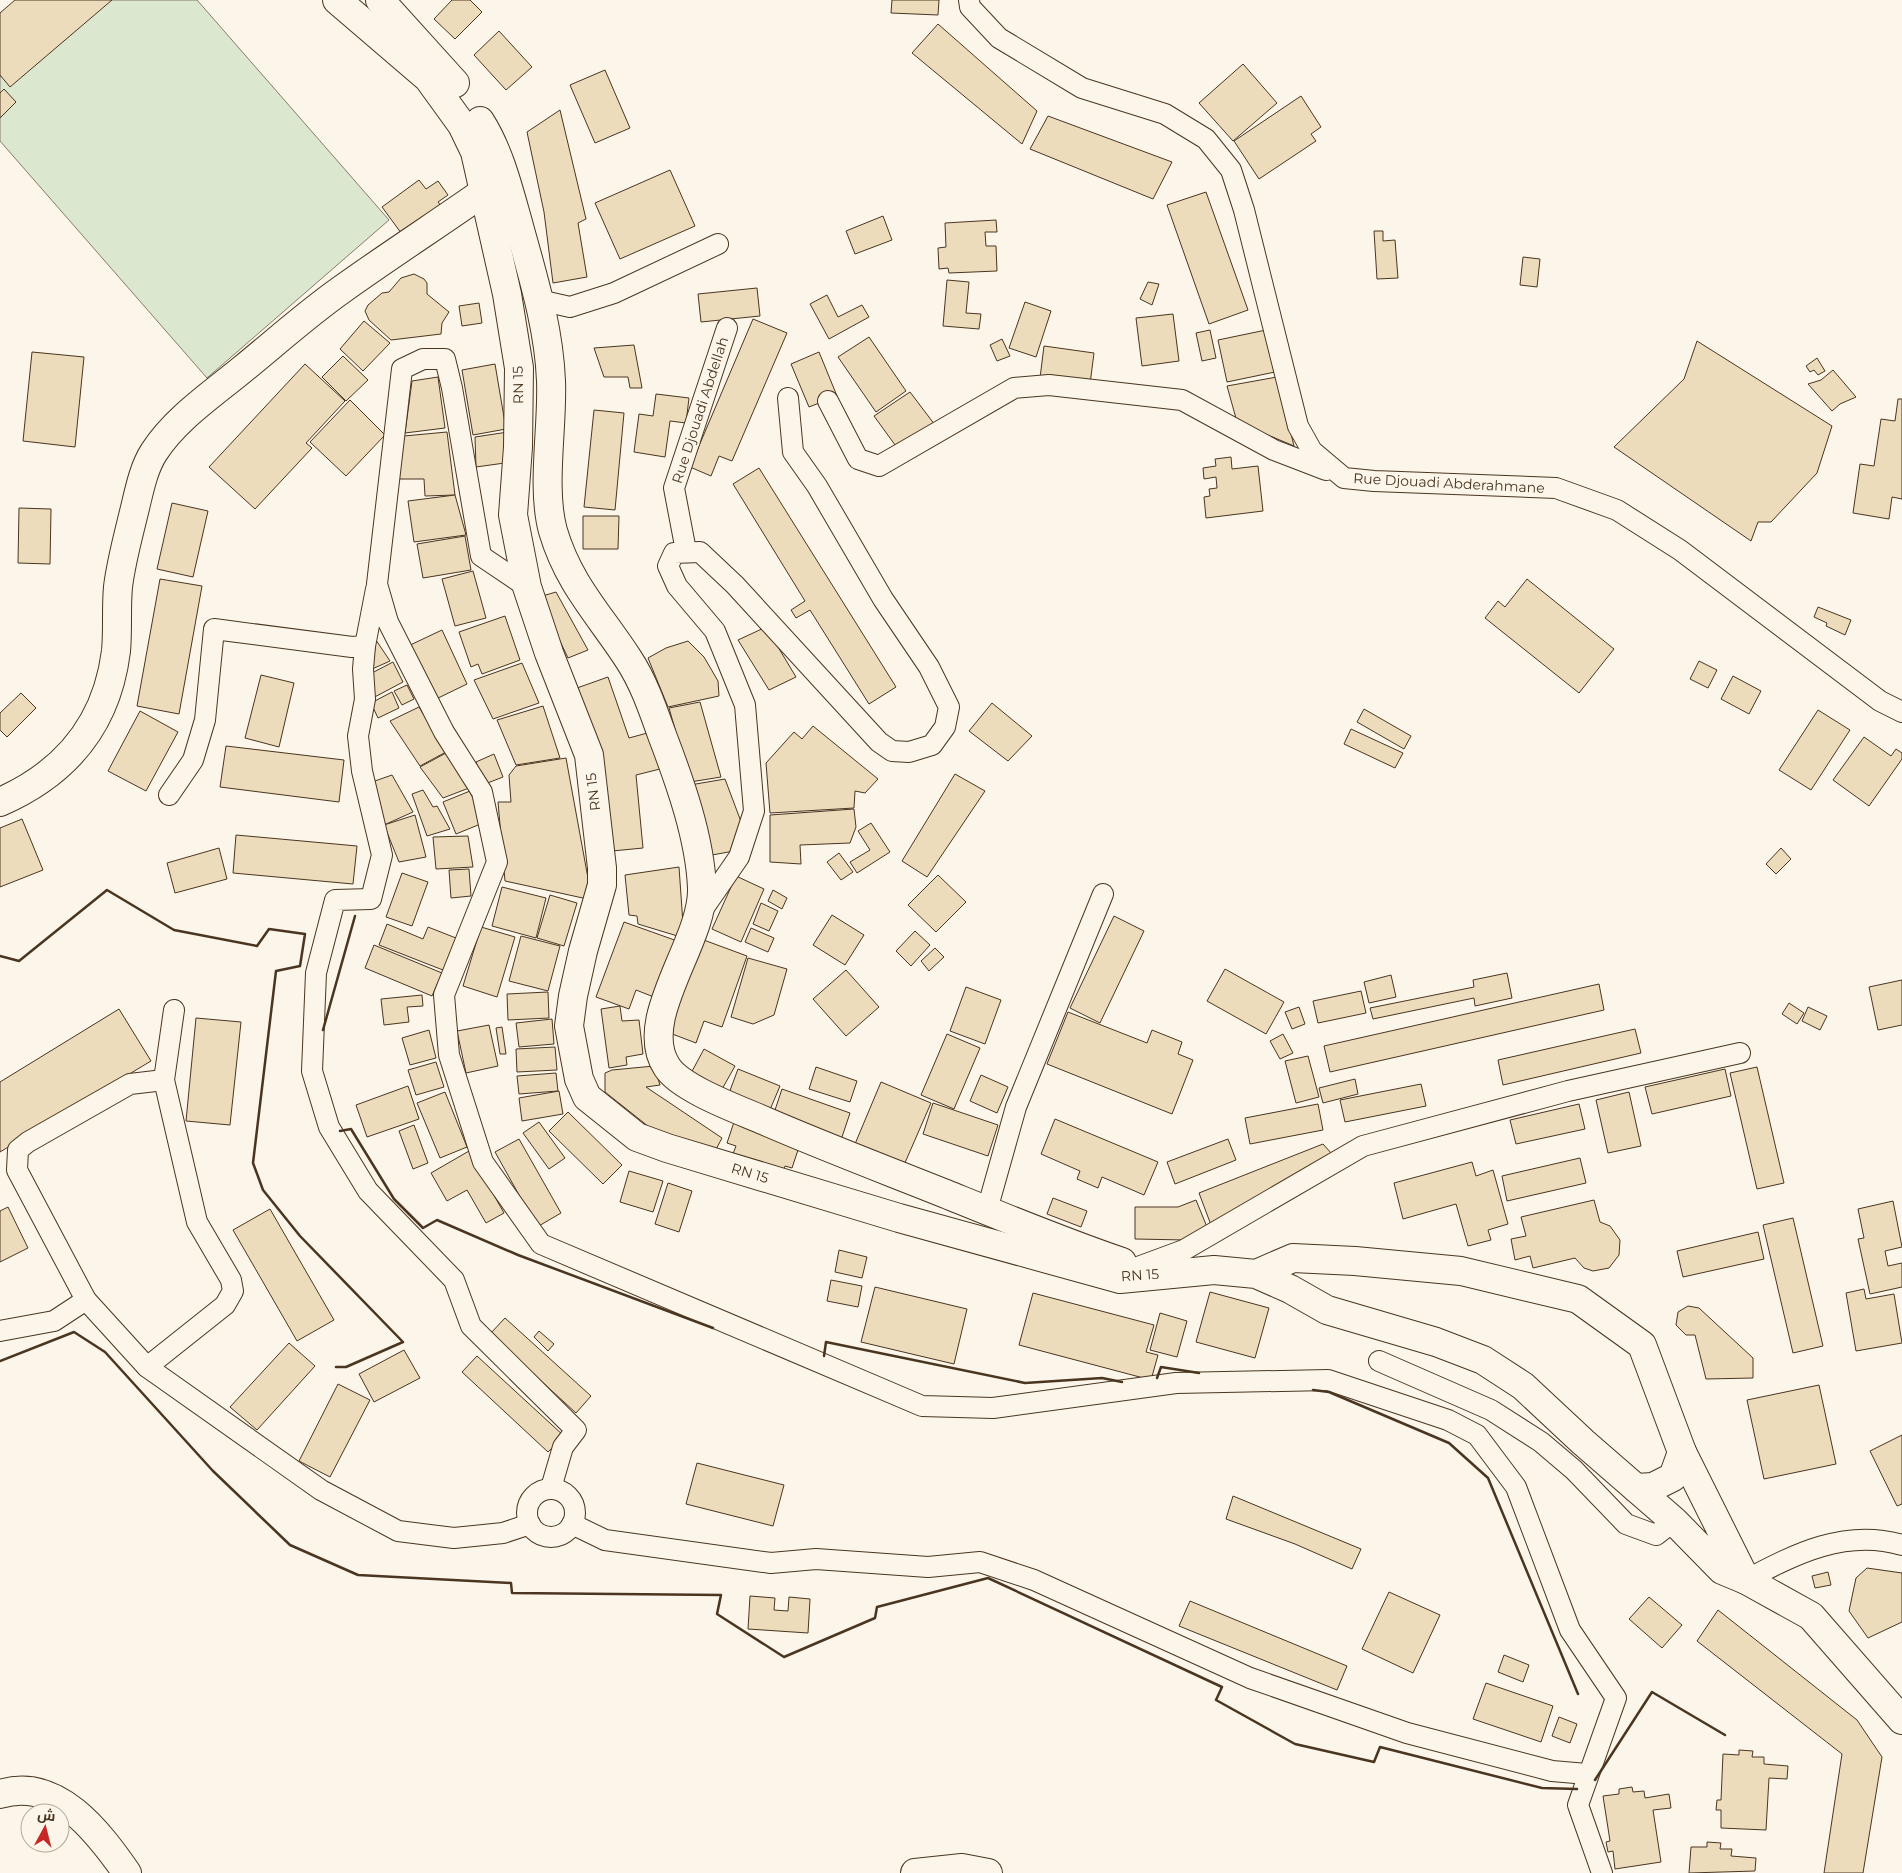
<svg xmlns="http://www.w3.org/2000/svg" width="1902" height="1873" font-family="Montserrat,Cairo,sans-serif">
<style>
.green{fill:#dce7d0;stroke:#887966}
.building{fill:#ecdcbc;stroke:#4a3520}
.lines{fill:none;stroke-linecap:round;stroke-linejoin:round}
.street-casing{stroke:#4a3520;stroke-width:22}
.secondary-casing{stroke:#4a3520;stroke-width:30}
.primary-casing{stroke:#4a3520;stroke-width:30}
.street{stroke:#fbf6e9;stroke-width:20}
.secondary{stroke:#fbf6e9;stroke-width:28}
.primary{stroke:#fbf6e9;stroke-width:28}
.wall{stroke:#4a3520;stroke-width:2.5}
.labels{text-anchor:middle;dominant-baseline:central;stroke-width:4;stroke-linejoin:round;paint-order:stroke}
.street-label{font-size:14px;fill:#4a3520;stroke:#fbf6e9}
</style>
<rect width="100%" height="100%" fill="#fbf6e9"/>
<path class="green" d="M89,0H197L389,220L207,378L0,141V77Z"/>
<g class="building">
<path d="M15,0H112L10,87L0,75V13Z"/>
<path d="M452,0H470L482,12L455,39L434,19Z"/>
<path d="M892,0H939L938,15L891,13Z"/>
<path d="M938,24L1037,111L1022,144L912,53Z"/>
<path d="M499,31L532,67L506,90L474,55Z"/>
<path d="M1243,64L1277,103L1233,141L1199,103Z"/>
<path d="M605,70L630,128L595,143L570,85Z"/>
<path d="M4,89L16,102L0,118V93Z"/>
<path d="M1301,96L1321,127L1311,134L1316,141L1259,179L1234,141Z"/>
<path d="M560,110L586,219L578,223L587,277L553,283L544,212L527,132Z"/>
<path d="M1048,116L1172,162L1153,199L1030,149Z"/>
<path d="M670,170L695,226L620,259L595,203Z"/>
<path d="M419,180L426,189L438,181L448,195L438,202L446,212L407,241L382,207Z"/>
<path d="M1206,192L1248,310L1209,324L1167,205Z"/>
<path d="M883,216L892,240L855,254L846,231Z"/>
<path d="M996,220L997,232H985L986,246H996L997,271L949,273L948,268L939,269L938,248L946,247L945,223Z"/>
<path d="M1374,231H1383V241L1395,240L1398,278L1377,279Z"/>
<path d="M1523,257L1540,259L1537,287L1520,285Z"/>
<path d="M414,274L424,279L427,283V294L449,312L442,323L441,334L391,340L369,320L365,311L368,305L382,293L389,292L401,278Z"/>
<path d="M947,280L969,282L966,313L981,314L979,329L943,326Z"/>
<path d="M1148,282L1159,284L1152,305L1140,299Z"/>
<path d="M757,288L760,316L701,322L698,294Z"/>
<path d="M827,295L838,317L862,305L869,317L829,339L810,304Z"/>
<path d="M1025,302L1051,311L1036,357L1009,348Z"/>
<path d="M479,303L482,323L462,326L459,306Z"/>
<path d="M1173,314L1179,361L1142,366L1136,318Z"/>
<path d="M753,319L787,333L732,461L719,456L711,476L690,467Z"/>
<path d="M364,321L390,343L363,371L340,349Z"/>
<path d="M1210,330L1216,358L1202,361L1196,333Z"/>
<path d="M1266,330L1275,372L1227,382L1218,340Z"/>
<path d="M869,337L906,391L876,412L838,357Z"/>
<path d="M1002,339L1010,356L997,361L990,345Z"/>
<path d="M1697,341L1832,426L1817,473L1771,522H1758L1751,541L1614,447L1684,379Z"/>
<path d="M634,345L642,388H630L628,377H604L594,348Z"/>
<path d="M1044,346L1094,353L1090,384L1040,378Z"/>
<path d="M32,352L84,357L75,447L23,441Z"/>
<path d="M819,352L837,396L809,407L791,364Z"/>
<path d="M343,356L368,380L346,401L322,377Z"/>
<path d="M1817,358L1825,371L1818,375L1814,370L1810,372L1806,366Z"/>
<path d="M305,364L345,401L306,443L312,448L255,509L209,467Z"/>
<path d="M495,364L506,429L473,435L462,370Z"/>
<path d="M1833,370L1856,397L1840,404L1832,411L1808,384L1821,380Z"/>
<path d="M438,377L445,428L405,433L412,381Z"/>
<path d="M1277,377L1294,446L1237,422L1227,386Z"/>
<path d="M910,392L935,425L898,449L874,416Z"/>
<path d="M656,394L689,398L686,423L670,421L665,457L634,452L639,414L653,416Z"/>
<path d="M1898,399H1902V499L1892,497L1889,519L1853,513L1860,464L1874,466L1881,419L1895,421Z"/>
<path d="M350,400L385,435L346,476L310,442Z"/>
<path d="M594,410L624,413L615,510L584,507Z"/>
<path d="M447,432L455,495L425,496L424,479H398L404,436Z"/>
<path d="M508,432L512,462L476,467L475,437Z"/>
<path d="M1231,457L1232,469L1258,466L1263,511L1206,518L1204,497L1210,496L1209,489L1217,488L1216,477L1204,479L1203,468L1216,466L1215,459Z"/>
<path d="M759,468L896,687L869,704L810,610L796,618L791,610L805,601L733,484Z"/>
<path d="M455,495L466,535L414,542L408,501Z"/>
<path d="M172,503L208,511L193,577L157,569Z"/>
<path d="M19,508L51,509L50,564L18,563Z"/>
<path d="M583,516H619L618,549H583Z"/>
<path d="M465,536L471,570L423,578L417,544Z"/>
<path d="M473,571L486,618L455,626L442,579Z"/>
<path d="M160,579L202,586L179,714L137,706Z"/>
<path d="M1527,579L1614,649L1579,693L1485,618L1498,601L1505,607Z"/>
<path d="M556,592L588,650L568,658L539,597Z"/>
<path d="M1818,607L1851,620L1845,635L1826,626L1827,623L1814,617Z"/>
<path d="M505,616L520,660L482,674L478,664L471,667L459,632Z"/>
<path d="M766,627L796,677L769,690L738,640Z"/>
<path d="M442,630L467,684L432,701L406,647Z"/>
<path d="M376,640L390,661L370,670Z"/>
<path d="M688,641L704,657L718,681L719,696L668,707L648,658L666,648Z"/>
<path d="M1699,661L1717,670L1708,688L1690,679Z"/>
<path d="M393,662L403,682L369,700L370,674Z"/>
<path d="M522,663L539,703L493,719L474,680Z"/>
<path d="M261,675L294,683L279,747L245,738Z"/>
<path d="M1733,676L1761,691L1749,714L1721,699Z"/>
<path d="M608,677L629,738L651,732L660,769L636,775L643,848L612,851L577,688Z"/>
<path d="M407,685L414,699L402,705L394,691Z"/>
<path d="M392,692L399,708L378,718L371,703Z"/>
<path d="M21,693L36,708L7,737L0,730V713Z"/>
<path d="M700,702L721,777L690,782L669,708Z"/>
<path d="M992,703L1032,736L1008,761L969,731Z"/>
<path d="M543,706L560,758L516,765L497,720Z"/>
<path d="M419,707L446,752L420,766L390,721Z"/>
<path d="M1364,709L1411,736L1404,749L1357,722Z"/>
<path d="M1818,710L1850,730L1811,790L1779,770Z"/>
<path d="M140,711L178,732L146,791L108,771Z"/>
<path d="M813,726L878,779L865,793L855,791L854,808L770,813L766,763L794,732L802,739Z"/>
<path d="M1351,729L1403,753L1395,768L1344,744Z"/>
<path d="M1864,737L1891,756L1896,749L1902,753V759L1869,806L1833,780Z"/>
<path d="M226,746L344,760L339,802L220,787Z"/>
<path d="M446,753L469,788L443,798L420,767Z"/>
<path d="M494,754L503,777L485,784L476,762Z"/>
<path d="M566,758L592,900L505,881L498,802H511L509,775L516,766Z"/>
<path d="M955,774L985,791L927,877L902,861Z"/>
<path d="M392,775L413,812L384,825L372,782Z"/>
<path d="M725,779L746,835L734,851L712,855L690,785Z"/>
<path d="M423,790L433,807L437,806L450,829L427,836L412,794Z"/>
<path d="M470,791L483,823L456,834L443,802Z"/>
<path d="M854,809L856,827L850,843L800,845L801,864L770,862V815Z"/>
<path d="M415,815L426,857L399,862L384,825Z"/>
<path d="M22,819L43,870L0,887V828Z"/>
<path d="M871,823L890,852L857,873L850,862L870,850L858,831Z"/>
<path d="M236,835L357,846L353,884L233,873Z"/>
<path d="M468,836L473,867L436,869L433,837Z"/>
<path d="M219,848L227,879L175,893L167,863Z"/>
<path d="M1781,848L1791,859L1776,874L1766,864Z"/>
<path d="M839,853L853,872L841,880L827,862Z"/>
<path d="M679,867L684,938L638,924L637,916L629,915L625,875Z"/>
<path d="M469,869L471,896L451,898L449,870Z"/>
<path d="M402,873L428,882L412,926L386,917Z"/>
<path d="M938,875L966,902L936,932L908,905Z"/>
<path d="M736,876L764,889L741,942L712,929Z"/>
<path d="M502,887L546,898L536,938L492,926Z"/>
<path d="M773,890L787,898L782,909L768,901Z"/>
<path d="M550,895L577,903L564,946L537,938Z"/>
<path d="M761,903L778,911L769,931L753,924Z"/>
<path d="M832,915L864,935L845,965L813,945Z"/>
<path d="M1114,916L1144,931L1100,1023L1070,1008Z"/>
<path d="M624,922L680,942L659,999L636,990L629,1009L596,997Z"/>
<path d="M387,924L423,939L428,927L461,940L448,972L379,945Z"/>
<path d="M481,927L515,937L497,997L463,986Z"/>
<path d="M751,928L774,938L768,952L745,942Z"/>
<path d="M915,931L930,945L911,966L896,951Z"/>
<path d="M521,936L560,946L548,991L509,981Z"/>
<path d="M701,939L747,956L722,1027L704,1021L696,1043L667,1032Z"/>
<path d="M374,945L442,973L432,996L365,968Z"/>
<path d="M935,948L944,957L929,971L921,961Z"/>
<path d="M748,958L787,969L774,1015L753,1024L731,1017Z"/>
<path d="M1225,969L1284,1002L1266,1034L1207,1001Z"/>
<path d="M846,970L879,1007L846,1036L813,999Z"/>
<path d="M1507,973L1512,998L1475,1006L1474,998L1373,1019L1370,1008L1474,987L1473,980Z"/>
<path d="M1391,975L1396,997L1369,1003L1364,982Z"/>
<path d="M1902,980V1025L1878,1030L1869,987Z"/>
<path d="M1599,984L1604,1010L1330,1072L1324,1046Z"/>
<path d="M966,987L1001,1000L985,1044L950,1031Z"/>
<path d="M1361,991L1366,1013L1318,1023L1313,1001Z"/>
<path d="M548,992L549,1018L508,1020L507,994Z"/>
<path d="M422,995L423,1006L407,1007L409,1022L384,1025L381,999Z"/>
<path d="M1789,1003L1804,1013L1797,1024L1782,1014Z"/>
<path d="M620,1006L622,1021L639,1020L643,1054L626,1057L627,1065L609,1068L601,1009Z"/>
<path d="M1299,1007L1305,1024L1292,1029L1285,1012Z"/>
<path d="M1808,1007L1827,1016L1820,1030L1802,1021Z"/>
<path d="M119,1009L151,1061L0,1152V1082Z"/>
<path d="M1068,1012L1147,1043L1152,1030L1182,1042L1178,1054L1193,1060L1172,1114L1047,1064Z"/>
<path d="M196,1018L241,1022L230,1125L186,1121Z"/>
<path d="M552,1019L554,1044L519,1047L516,1023Z"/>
<path d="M489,1025L498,1066L466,1073L457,1031Z"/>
<path d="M502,1027L506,1054H500L496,1028Z"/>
<path d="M1635,1029L1641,1053L1503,1085L1498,1060Z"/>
<path d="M429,1030L436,1058L410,1065L402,1038Z"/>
<path d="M947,1034L980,1048L954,1109L921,1095Z"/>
<path d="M1283,1034L1293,1053L1280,1059L1270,1041Z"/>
<path d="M555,1047L557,1070L517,1072L516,1049Z"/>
<path d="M704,1049L735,1066L721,1091L690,1075Z"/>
<path d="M1308,1056L1319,1097L1296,1103L1285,1061Z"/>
<path d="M436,1062L444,1087L416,1095L408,1070Z"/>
<path d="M654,1066L660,1085L646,1087L722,1138L713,1155L668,1142L605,1092V1073L612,1070Z"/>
<path d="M816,1067L857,1081L850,1102L809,1089Z"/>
<path d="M1757,1067L1784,1183L1757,1189L1730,1073Z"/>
<path d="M738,1069L780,1086L769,1112L728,1096Z"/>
<path d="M1725,1069L1731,1096L1652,1114L1645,1087Z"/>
<path d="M556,1073L558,1091L519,1094L517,1076Z"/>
<path d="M981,1075L1008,1087L997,1113L970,1101Z"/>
<path d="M1355,1079L1358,1094L1323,1103L1319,1088Z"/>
<path d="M881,1082L931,1103L904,1165L855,1144Z"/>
<path d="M1421,1084L1426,1106L1345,1122L1340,1100Z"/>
<path d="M408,1086L419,1119L367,1137L356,1105Z"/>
<path d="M782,1089L850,1113L841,1140L773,1116Z"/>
<path d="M559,1091L563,1114L522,1121L519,1098Z"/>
<path d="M445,1092L467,1147L440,1158L417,1103Z"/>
<path d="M1629,1092L1641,1146L1608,1153L1596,1100Z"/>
<path d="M933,1103L998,1125L988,1156L923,1134Z"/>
<path d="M1318,1104L1323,1130L1250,1144L1245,1118Z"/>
<path d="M1579,1104L1585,1129L1516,1144L1510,1120Z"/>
<path d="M568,1112L622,1165L603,1184L549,1131Z"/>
<path d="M1055,1119L1158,1162L1144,1195L1102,1177L1098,1188L1077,1179L1080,1171L1041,1154Z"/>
<path d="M539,1122L565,1158L549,1169L523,1133Z"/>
<path d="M734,1122L800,1144L792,1168L785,1166L781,1176L731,1159L736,1146L727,1143Z"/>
<path d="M414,1125L428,1163L413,1169L399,1131Z"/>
<path d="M519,1139L561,1213L537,1227L495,1152Z"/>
<path d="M1228,1139L1236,1160L1175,1184L1167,1162Z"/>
<path d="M1323,1144L1332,1154L1211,1225L1199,1193Z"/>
<path d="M469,1151L504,1213L486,1223L467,1190L447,1201L431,1173Z"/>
<path d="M1580,1158L1586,1183L1507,1201L1502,1176Z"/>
<path d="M1472,1162L1476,1176L1493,1170L1508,1224L1488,1230L1491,1240L1468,1246L1456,1204L1403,1219L1394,1183Z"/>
<path d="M629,1171L663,1181L653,1212L620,1202Z"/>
<path d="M668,1183L692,1191L679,1232L655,1224Z"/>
<path d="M1053,1198L1087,1211L1081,1227L1047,1214Z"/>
<path d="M1196,1200L1207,1227L1186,1240L1135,1239V1207H1178Z"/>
<path d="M1594,1200L1600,1222L1610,1226L1620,1240L1619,1255L1609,1268L1593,1271L1584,1268L1575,1258L1533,1268L1530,1256L1515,1260L1511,1239L1526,1236L1521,1217Z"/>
<path d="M1893,1201L1902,1247L1885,1251L1888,1266L1902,1263V1287L1870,1294L1858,1239L1864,1238L1858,1209Z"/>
<path d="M8,1207L28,1248L0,1262V1211Z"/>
<path d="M270,1209L334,1320L297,1341L233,1230Z"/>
<path d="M1793,1218L1823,1346L1793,1353L1763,1225Z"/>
<path d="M1758,1232L1764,1259L1683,1277L1677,1251Z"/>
<path d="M839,1250L867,1257L862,1278L835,1272Z"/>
<path d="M831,1280L862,1286L858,1307L827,1301Z"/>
<path d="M875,1287L967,1309L954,1364L861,1342Z"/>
<path d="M1864,1289L1866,1299L1894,1294L1902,1343L1856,1351L1846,1293Z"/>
<path d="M1210,1292L1269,1308L1255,1358L1196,1342Z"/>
<path d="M1033,1293L1154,1325L1146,1352L1158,1355L1151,1380L1019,1345Z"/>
<path d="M1688,1306L1699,1308L1753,1358V1378L1706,1379L1695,1335H1686L1676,1325L1678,1312Z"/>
<path d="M1160,1313L1187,1321L1177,1357L1150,1350Z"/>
<path d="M505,1318L591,1396L576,1413L490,1334Z"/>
<path d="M539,1331L554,1344L548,1351L534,1337Z"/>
<path d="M289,1343L315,1366L257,1430L230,1407Z"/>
<path d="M404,1350L420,1378L374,1402L359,1374Z"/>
<path d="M477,1356L564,1436L548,1452L462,1372Z"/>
<path d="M338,1384L370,1400L330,1477L299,1461Z"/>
<path d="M1819,1385L1836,1464L1764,1479L1747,1400Z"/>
<path d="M1902,1435V1504L1897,1506L1870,1451Z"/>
<path d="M697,1463L784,1485L773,1526L686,1504Z"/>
<path d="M1233,1496L1361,1549L1352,1569L1295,1544L1226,1519Z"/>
<path d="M1867,1568L1902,1573V1622L1868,1638L1849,1611L1856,1578Z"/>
<path d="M1828,1572L1831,1585L1815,1588L1812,1576Z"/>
<path d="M1389,1592L1440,1615L1413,1673L1362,1649Z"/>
<path d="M750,1596L775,1598L774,1610L788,1611L789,1597L810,1599L808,1633L748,1629Z"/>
<path d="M1649,1597L1682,1625L1662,1648L1629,1619Z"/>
<path d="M1190,1601L1347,1666L1337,1690L1179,1626Z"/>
<path d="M1718,1610L1857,1720L1882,1757L1863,1873H1824L1842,1754L1697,1641Z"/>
<path d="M1504,1655L1529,1665L1523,1682L1498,1672Z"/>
<path d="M1486,1683L1553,1706L1541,1742L1473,1719Z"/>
<path d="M1559,1717L1577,1724L1570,1743L1552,1736Z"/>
<path d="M1739,1750L1753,1751L1752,1757H1764V1764L1788,1766L1787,1779L1769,1778L1766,1830L1721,1828V1810H1716L1717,1800H1721L1723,1754L1739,1755Z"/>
<path d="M1632,1787L1633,1792L1644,1791L1645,1798L1669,1794L1671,1808L1653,1810L1661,1862L1615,1869L1613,1851L1608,1852L1606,1842L1610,1841L1603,1796L1619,1794V1789Z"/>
<path d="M1707,1842L1721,1843L1720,1849H1732L1731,1856L1756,1858L1755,1871L1689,1873L1691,1847H1707Z"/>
</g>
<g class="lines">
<g class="street-casing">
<g id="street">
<path d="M969,0L970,7L999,38L1082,88L1165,114L1206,139L1231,170L1244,210L1298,426L1312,451L1344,478L1374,481L1556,488L1617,510L1680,550L1880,701L1902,712"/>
<path d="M539,300L570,307L614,293L718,244"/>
<path d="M828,401L858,459L879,466L1014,388L1049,385L1182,400L1274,450L1326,470"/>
<path d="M686,551L674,488L727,328"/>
<path d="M527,587L481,556L452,388L445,359H423L402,369L377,584L388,622L444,732L482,792L497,862L444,995L449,1055L483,1162L541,1244L922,1406L993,1408L1176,1383L1328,1380L1448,1420L1477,1435L1516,1487L1570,1630L1616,1698L1578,1805L1602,1873"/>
<path d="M376,589L365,646L363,669L365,699L358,736L362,771L382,855L371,899L335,900L316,973L312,1071L329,1127L368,1191L454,1280L471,1326L576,1430L563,1447L551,1488"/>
<path d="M169,795L193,760L205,720L214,629L352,647L365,646"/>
<path d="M701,912L739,857L754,811L745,705L715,631L677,586L668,566L674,553L700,552L735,585L879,742L892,751L909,752L932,745L945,727L949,707L929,667L883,599L817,486L793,452L788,398"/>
<path d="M164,1080L130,1084L28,1142L18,1150L17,1170L86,1300L147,1367L321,1490L398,1531L454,1538L503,1533L530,1524"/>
<path d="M987,1210L1016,1107L1103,894"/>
<path d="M1138,1267L1184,1250L1363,1146L1568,1091L1740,1053"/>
<path d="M0,1331L54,1321L86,1300"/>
<path d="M1379,1361L1491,1410L1541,1442L1574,1470L1626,1524L1656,1535L1674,1521"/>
<path d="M147,1367L225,1305L233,1291L231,1280L197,1222L164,1080L174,1010"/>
<circle cx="551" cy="1513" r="24"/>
<path d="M572,1524L605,1540L771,1563L816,1559L928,1567L980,1562L1034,1580L1250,1678L1407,1733L1552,1771L1587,1774"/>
<path d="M1746,1580C1795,1554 1846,1528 1902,1545"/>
</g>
</g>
<g class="secondary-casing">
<g id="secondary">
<path d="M0,802C66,773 107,724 116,651C118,630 116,608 118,587C121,562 128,537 134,512C139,492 143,469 154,452C176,418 214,393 244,368C276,342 307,314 341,290C394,252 449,217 502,179"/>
<path d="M0,1794C57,1776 99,1833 127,1873"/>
<path d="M915,1873L962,1868L988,1873"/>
</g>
</g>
<g class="primary-casing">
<g id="primary">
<path d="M337,0L428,78L462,125L475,152L507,294L519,368L518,447L513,515L527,587L549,653L589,755L602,868V885L583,951L573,996L569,1026L579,1079L587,1097L637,1137L667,1148L899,1218L1120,1279L1214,1270L1256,1274L1290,1289L1327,1310L1436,1342L1483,1360L1523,1386L1583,1442L1674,1521L1722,1570L1746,1580L1682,1452L1642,1345L1578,1299L1461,1271L1355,1261L1293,1258L1256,1274"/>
<path d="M380,0L455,83"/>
<path d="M480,121C500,152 509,191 519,226C533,277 549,328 551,381C553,426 541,488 553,531C569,585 600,615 629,660C644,683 653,710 662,735C680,782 700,838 702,888C704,942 635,1019 667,1067C681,1089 740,1110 765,1121C825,1147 886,1170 946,1194C1005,1218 1063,1242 1122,1262"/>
<path d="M1636,1488L1653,1487L1673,1477L1682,1452"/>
<path d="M1746,1580L1811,1616L1902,1720"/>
</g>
</g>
<use href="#street" class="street"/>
<use href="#secondary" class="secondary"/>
<use href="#primary" class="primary"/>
<g class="wall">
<path d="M0,956L19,961L107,890L174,930L257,946L269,929L305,934L300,966L276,971L253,1163L263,1190L300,1236L403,1342L346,1367H336"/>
<path d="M323,1030L355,916"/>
<path d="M340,1131L351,1129L394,1199L423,1228L437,1220L518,1255L713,1328"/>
<path d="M824,1356L826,1342L1025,1383L1102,1378L1122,1382"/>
<path d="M0,1361L74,1332L105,1352L213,1471L290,1545L358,1575L511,1583L512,1593L721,1595L717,1614L784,1657L875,1618L877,1607L988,1578L1222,1687L1216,1700L1295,1744L1374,1762L1380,1747L1542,1788L1577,1789"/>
<path d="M1157,1378L1161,1367L1199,1373"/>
<path d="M1313,1390L1329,1392L1449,1443L1488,1478L1578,1694"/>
<path d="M1595,1780L1652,1692L1725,1735"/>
</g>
</g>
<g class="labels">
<g class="street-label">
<text transform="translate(518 385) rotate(-91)">RN 15</text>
<text transform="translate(700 410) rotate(-72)">Rue Djouadi Abdellah</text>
<text transform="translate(1449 483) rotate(3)">Rue Djouadi Abderahmane</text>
<text transform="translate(593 792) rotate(-97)">RN 15</text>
<text transform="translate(750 1173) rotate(17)">RN 15</text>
<text transform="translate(1140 1275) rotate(-4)">RN 15</text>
</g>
</g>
<g transform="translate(45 1828) rotate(7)"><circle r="24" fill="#fbf6e9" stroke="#b4a999"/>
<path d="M0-4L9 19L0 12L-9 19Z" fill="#c62828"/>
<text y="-8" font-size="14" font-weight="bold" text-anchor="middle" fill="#4a3520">ش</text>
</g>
</svg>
